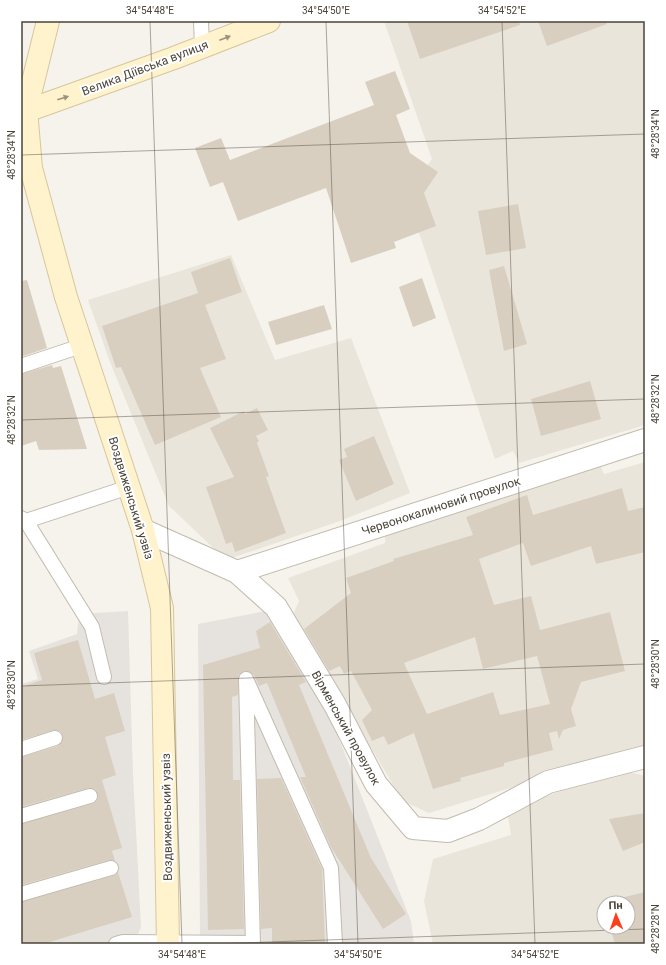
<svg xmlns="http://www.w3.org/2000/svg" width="666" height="965" font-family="Roboto,sans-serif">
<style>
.residential{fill:#eae5da;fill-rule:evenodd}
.industrial{fill:#e6e2dd}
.building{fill:#d8cfc1;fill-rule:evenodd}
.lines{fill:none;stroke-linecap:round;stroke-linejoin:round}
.lane-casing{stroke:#c2bbae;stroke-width:16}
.street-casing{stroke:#c2bbae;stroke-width:24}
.secondary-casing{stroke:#d6c79b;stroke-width:24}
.lane{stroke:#fff;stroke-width:14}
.street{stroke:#fff;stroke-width:22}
.secondary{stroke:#fff3cd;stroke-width:22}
.oneway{fill:#9c937c}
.ticks{fill:none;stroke:#4b4439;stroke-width:1;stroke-opacity:0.45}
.labels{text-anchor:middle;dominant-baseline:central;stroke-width:4;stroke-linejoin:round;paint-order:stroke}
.street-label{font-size:12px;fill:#4b4439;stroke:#fff}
.neatline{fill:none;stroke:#4b4439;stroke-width:1.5}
.ticks-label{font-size:10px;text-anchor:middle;fill:#4b4439}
</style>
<rect width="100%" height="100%" fill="#f6f3ec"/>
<g class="residential">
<path d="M384,21H645V425L519,463L513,451L495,459L407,197L432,159Z"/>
<path d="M231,255L275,360L351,338L410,493L340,521L226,560L169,506L110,362L88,300Z"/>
<path d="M645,462V746L429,813L403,801L292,617L299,601L288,578L385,543V533L599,463L604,474Z"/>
<path d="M620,770L645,776V944H433L424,901L433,859L511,835L507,810ZM604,903H628V927H604Z"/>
</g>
<g class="industrial">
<path d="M271,610L320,691L411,921L414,944H200L198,624Z"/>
<path d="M128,611L133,774L141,927L134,944H21V684L38,679L29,651L77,634L79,614Z"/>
</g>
<g class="building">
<path d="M407,21H519L520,25L420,59Z"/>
<path d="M538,21H606L607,24L547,46Z"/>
<path d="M395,71L410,109L396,115L410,153L438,172L424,193L436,226L394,242L396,248L351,263L326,188L238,221L223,182L210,187L195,148L221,138L230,160L374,105L365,82Z"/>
<path d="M518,204L526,248L486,255L478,211Z"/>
<path d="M230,258L242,292L205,305L226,359L200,368L221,417L155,445L121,367L116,368L102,326L198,293L191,272Z"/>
<path d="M504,266L527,344L504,351L489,270Z"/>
<path d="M422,278L436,318L413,327L399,287Z"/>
<path d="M27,280L47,348L21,357V281Z"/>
<path d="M324,305L332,329L276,345L268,322Z"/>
<path d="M52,365L53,368L61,366L87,449L39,450L36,441L21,446V374Z"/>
<path d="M590,381L601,419L541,436L531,399Z"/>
<path d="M257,408L268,430L256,436L259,441L257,443L269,476L266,477L286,533L235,552L232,542L226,544L206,487L234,477L210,428L244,411L245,414Z"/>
<path d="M374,436L394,484L356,501L339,460L347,457L344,449Z"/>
<path d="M622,488L628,511L645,507V552L596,564L591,546L531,566L523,543L479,559L494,605L531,596L540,630L610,612L625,671L581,682L571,709L576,726L563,730L559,739L557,731L549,733L553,750L504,763V766L460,778L461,781L433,789L414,733L388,745L384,736L372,741L362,720L372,710L351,671L344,674L340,666L329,671L304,629L351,593L346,578L394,561L393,559L473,535L466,517L527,495L533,515ZM475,637L483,669L537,656L550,704L500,715L493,692L427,714L404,663Z"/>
<path d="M270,622L306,682L299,685L371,858L406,914L383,929L331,847L300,777H306L267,683L259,686L254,675L246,671L238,675V695L232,697L233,780H240L244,929L208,930L203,665L260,648L256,631Z"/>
<path d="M78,640L95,699L114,693L125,731L105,737L116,775L102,780L122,848L112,851L115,861L109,860L21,885V824L92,804L98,798L96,790L88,788L21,807V757L58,746L63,739L61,732L56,730L21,740V687L42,680L34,653Z"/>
<path d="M281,778L322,869L325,944H272V928L261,929L257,779Z"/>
<path d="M645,813V842L623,851L609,819Z"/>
<path d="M118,872L132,917L43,944H21V902L113,876Z"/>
<path d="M645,892V944H615L610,927H628V903L604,902Z"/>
</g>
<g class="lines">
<g class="lane-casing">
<g id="lane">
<path d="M201,21L202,47"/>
<path d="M21,366L81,346"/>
<path d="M21,518L26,521L129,487"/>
<path d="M26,521L92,627L104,677"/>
<path d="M21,749L55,738"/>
<path d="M21,816L90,796"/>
<path d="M21,894L111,868"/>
<path d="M116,944L123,942L253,943"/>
<path d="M253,944L246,679L331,868L335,944"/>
</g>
</g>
<g class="street-casing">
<g id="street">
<path d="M143,530L237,572L276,607L335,705L376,784L413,828L448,831L479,819L548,782L645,757"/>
<path d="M237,572L645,440"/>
</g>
</g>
<g class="secondary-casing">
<g id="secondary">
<path d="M48,21L26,110L31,168L66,297L143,530L162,608L168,944"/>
<path d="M21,113L174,58L269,21"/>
</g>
</g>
<use href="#lane" class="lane"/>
<use href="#street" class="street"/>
<use href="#secondary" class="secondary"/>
</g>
<defs><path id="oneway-solid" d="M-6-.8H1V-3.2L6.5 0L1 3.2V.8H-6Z"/></defs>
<g class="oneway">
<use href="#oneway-solid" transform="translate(225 38) rotate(-21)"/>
<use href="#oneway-solid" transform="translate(63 98) rotate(-18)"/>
</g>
<path class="ticks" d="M150,21L182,944M326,21L358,944M502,21L535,944M21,155L645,134M21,420L645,399M21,686L645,664M211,944L645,929"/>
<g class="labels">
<g class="street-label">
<text transform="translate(145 68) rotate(-21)">Велика Діївська вулиця</text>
<text transform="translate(131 498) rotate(73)">Воздвиженський узвіз</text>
<text transform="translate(441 506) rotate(-18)">Червонокалиновий провулок</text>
<text transform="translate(346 728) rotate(61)">Вірменський провулок</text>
<text transform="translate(167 817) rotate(-91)">Воздвиженський узвіз</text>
</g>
</g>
<rect width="666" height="965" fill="none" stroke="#ffffff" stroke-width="44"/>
<g transform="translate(616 915) rotate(358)"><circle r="19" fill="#ffffff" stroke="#b7b4b0"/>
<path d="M0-3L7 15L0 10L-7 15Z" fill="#fc3f1d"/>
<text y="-6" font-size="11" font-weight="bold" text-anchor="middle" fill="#4b4439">Пн</text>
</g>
<rect x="22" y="22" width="622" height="921" class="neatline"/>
<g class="ticks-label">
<text x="150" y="14">34°54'48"E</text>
<text x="326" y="14">34°54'50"E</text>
<text x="502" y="14">34°54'52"E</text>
<text transform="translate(655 134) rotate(-90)" y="4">48°28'34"N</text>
<text transform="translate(11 155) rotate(-90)" y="4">48°28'34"N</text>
<text transform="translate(655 399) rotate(-90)" y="4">48°28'32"N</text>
<text transform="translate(11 420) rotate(-90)" y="4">48°28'32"N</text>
<text transform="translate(655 664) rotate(-90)" y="4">48°28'30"N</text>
<text transform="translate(11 685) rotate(-90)" y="4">48°28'30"N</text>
<text transform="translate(655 929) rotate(-90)" y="4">48°28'28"N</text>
<text x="182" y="958">34°54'48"E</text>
<text x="358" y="958">34°54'50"E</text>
<text x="535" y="958">34°54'52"E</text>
</g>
</svg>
